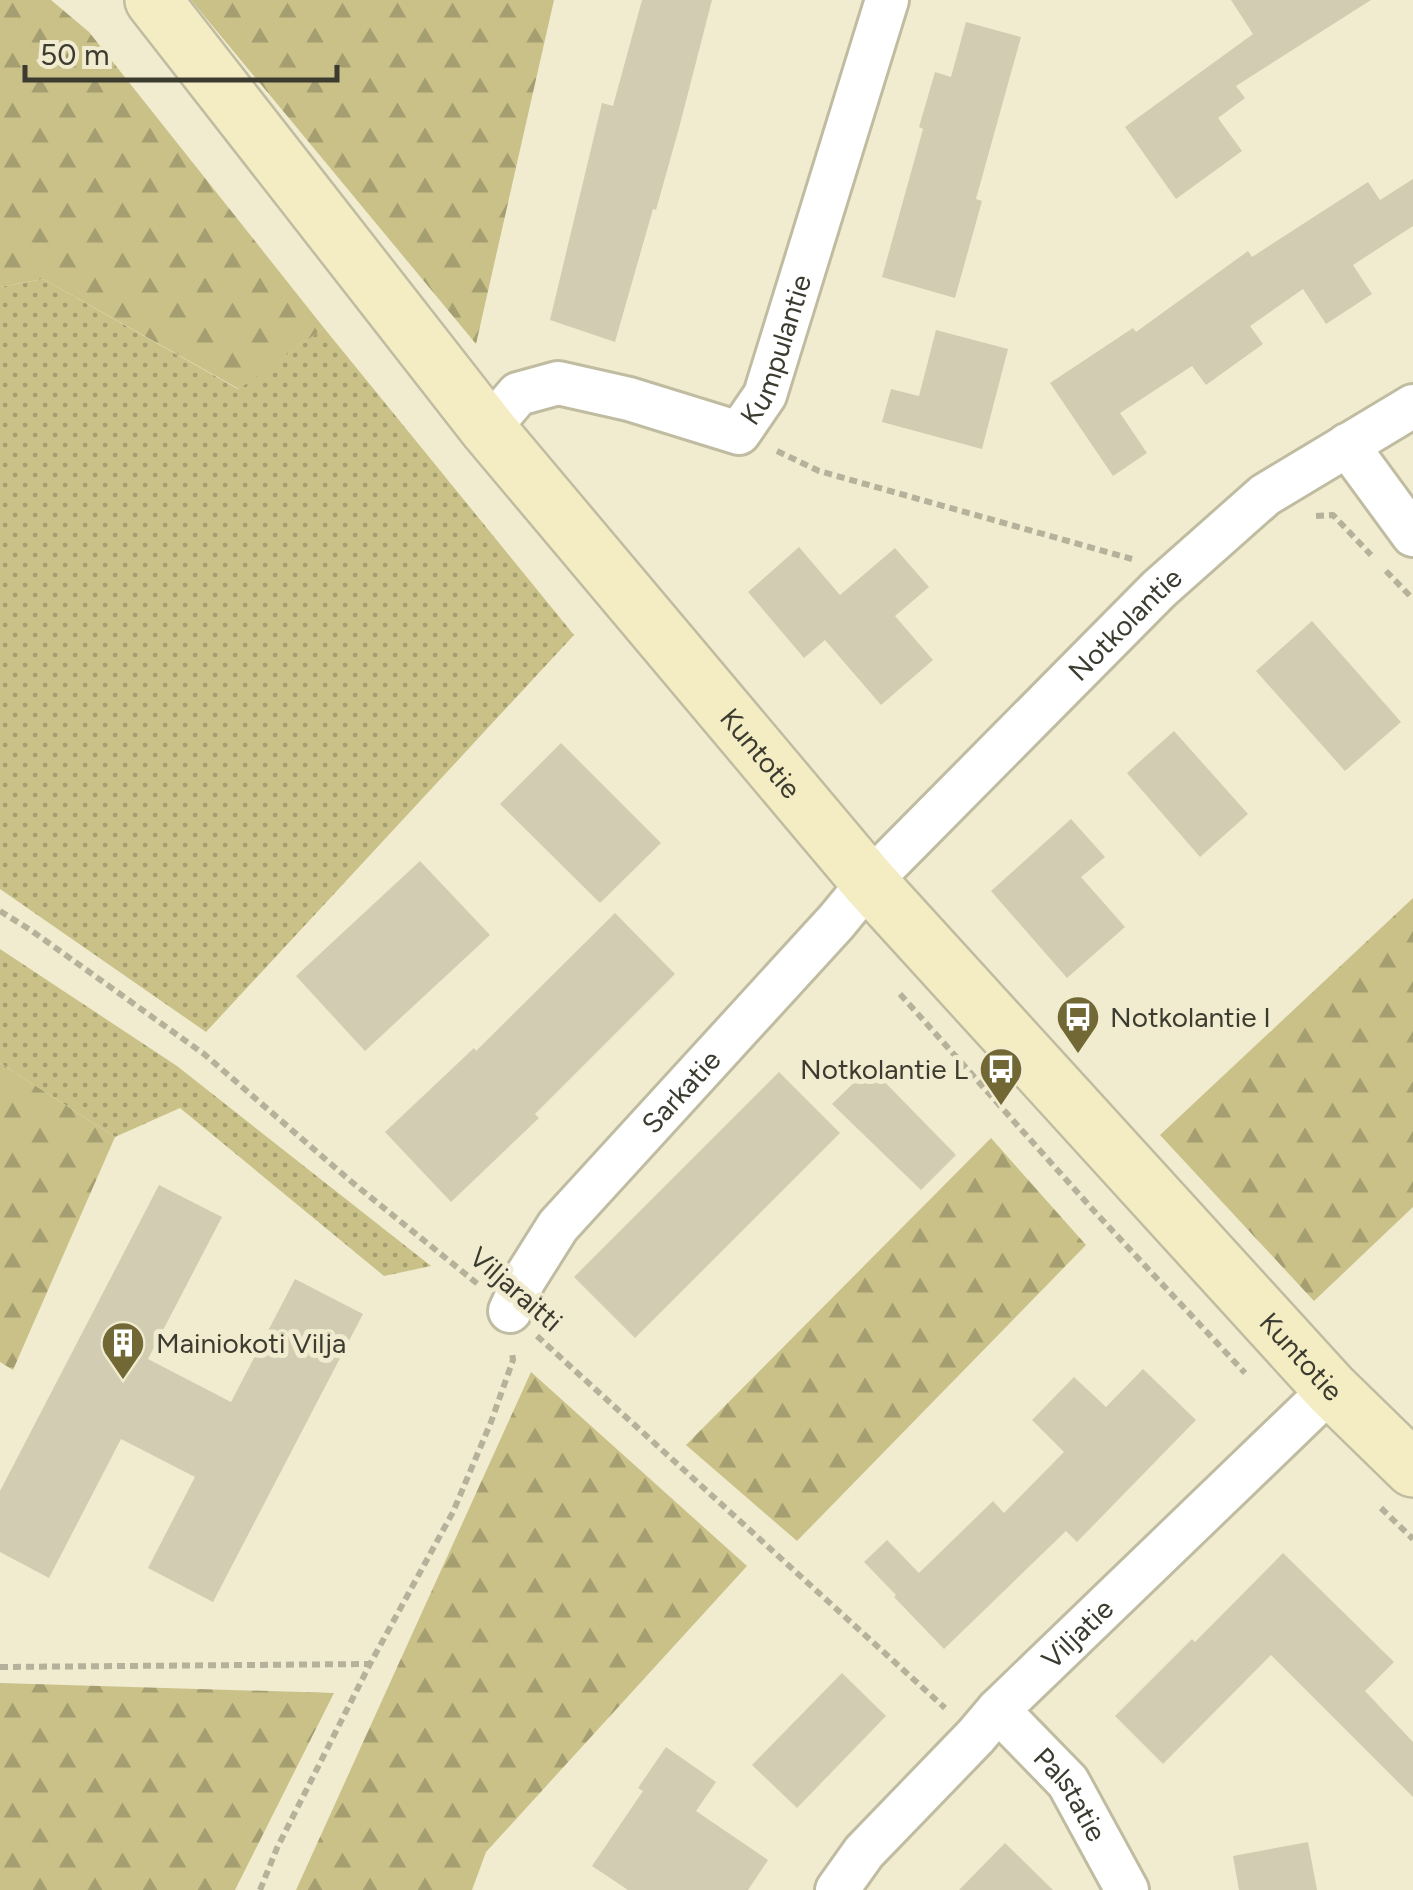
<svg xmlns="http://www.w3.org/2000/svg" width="1413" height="1890" font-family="Figtree,sans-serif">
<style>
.grass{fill:url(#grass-dots)}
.forest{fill:url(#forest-firs)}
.building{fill:#d2cdb2}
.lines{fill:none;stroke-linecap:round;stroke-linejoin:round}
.street-casing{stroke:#c0bca1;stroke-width:48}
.secondary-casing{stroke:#c0bca1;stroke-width:60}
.path{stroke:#b5b19b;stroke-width:6;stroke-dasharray:8 5;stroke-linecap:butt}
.street{stroke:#fff;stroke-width:42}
.secondary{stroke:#f4edc3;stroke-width:55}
.labels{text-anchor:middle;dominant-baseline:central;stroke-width:10;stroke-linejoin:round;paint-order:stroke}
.street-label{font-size:28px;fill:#3c3b30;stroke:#f1ecd0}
.poi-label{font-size:28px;fill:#3c3b30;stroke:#f1ecd0;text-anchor:start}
</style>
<defs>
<pattern id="grass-dots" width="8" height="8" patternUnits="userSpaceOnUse" patternTransform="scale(2.5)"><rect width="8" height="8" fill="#cac189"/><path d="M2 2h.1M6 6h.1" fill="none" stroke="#a59e70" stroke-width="1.8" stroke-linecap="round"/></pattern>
<pattern id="forest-firs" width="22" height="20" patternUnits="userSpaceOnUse" patternTransform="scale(2.5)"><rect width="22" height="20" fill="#cac189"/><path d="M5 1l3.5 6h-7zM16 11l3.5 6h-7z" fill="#a59e70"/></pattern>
</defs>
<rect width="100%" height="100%" fill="#f1ecd0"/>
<g class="grass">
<path d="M43,279L238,389L324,328L574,635L206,1032L0,889V287Z"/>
<path d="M0,949L177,1066L431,1266L384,1276L180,1108L115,1137L0,1063Z"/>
</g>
<g class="forest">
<path d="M0,0H51L89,32L324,328L239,389L43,279L0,287Z"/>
<path d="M191,0H554L476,344Z"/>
<path d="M1413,898V1207L1314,1301L1160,1135Z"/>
<path d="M0,1063L115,1137L13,1370L0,1362Z"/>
<path d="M991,1138L1086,1245L797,1541L686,1445Z"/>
<path d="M531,1372L747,1566L486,1852L472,1890H296Z"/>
<path d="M0,1683L334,1693L235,1890H0Z"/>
</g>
<g class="building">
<path d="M642,0H712L679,128L656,210L653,209L615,342L550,320L602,103L613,106Z"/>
<path d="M1231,0H1371L1236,86L1245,98L1218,118L1242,151L1176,199L1125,127L1253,34Z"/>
<path d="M966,22L1021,37L976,199L982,201L955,298L882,277L923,129L919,127L935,72L951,77Z"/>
<path d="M1413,179V226L1353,265L1372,294L1326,324L1303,289L1250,326L1263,344L1206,385L1192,366L1120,413L1147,453L1113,476L1050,383L1133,328L1136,332L1248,251L1252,257L1368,182L1380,200Z"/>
<path d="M936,330L1008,349L982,449L882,422L891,389L919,396Z"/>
<path d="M799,547L840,595L895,548L929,587L895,616L933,660L881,705L825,640L804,658L748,592Z"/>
<path d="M1312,621L1401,722L1345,771L1256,671Z"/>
<path d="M1174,731L1248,814L1200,857L1127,773Z"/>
<path d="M561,743L661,843L600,903L500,804Z"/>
<path d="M1071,819L1105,857L1081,877L1125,927L1067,978L991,891Z"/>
<path d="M420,861L490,935L365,1051L296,976Z"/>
<path d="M615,913L675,974L535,1114L539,1118L451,1202L385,1132L474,1048L476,1051Z"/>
<path d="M870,1067L956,1155L921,1190L832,1104Z"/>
<path d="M779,1072L840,1133L635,1338L574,1277Z"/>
<path d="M159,1185L222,1217L148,1359L231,1402L295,1279L363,1314L213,1602L148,1568L195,1477L121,1439L49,1578L0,1552V1491Z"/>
<path d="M1143,1369L1196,1420L1077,1542L1066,1531L944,1649L894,1597L896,1595L864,1562L887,1540L919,1573L993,1501L1004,1513L1064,1452L1032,1420L1074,1377L1106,1407Z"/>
<path d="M1283,1553L1394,1662L1365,1691L1413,1742V1797L1271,1655L1163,1764L1115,1716L1192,1639L1195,1642Z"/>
<path d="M842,1673L886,1716L797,1808L752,1765Z"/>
<path d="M666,1747L716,1782L696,1811L768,1860L748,1890H628L592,1866L643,1791L638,1788Z"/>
<path d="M1308,1842L1317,1890H1239L1233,1856Z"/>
<path d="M1005,1843L1053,1890H959Z"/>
</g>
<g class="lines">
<g class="street-casing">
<g id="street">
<path id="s1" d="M488,429L518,394L558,383L629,399L739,433L765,395L887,0"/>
<path d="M1347,445L1413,535"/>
<path id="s2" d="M510,1311L524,1280L558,1226L836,922L869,882L1159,589L1265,495L1413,406"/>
<path id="s3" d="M998,1710L1068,1782L1127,1890"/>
<path id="s4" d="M837,1890L864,1852L976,1736L998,1710L1331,1389"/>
</g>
</g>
<g class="secondary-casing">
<g id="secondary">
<path id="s5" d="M153,0L488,429L869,882L1331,1389L1413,1469"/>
</g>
</g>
<g class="path">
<path d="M777,451L819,471L1132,559"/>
<path d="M1316,516L1333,515L1371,555"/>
<path d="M1386,571L1413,599"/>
<path d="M0,911L32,931L204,1054L353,1183L479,1285"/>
<path d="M900,994L1095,1212L1245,1373"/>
<path d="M537,1336L945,1708"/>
<path d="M1381,1508L1413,1539"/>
<path d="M0,1667L370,1664"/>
<path d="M260,1890L277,1848L370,1664L453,1512L491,1422L513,1360L512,1353"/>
</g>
<use href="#street" class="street"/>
<use href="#secondary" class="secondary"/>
</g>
<defs>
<g id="bus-pin" transform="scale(2.25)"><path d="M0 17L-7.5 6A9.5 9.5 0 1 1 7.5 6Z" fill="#716835" stroke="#f1ecd0"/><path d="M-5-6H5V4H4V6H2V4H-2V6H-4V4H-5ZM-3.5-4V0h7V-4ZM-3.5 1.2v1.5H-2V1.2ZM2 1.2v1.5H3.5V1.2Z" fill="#fff"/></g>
<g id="building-pin" transform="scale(2.25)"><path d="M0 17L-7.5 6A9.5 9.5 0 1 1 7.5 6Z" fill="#716835" stroke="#f1ecd0"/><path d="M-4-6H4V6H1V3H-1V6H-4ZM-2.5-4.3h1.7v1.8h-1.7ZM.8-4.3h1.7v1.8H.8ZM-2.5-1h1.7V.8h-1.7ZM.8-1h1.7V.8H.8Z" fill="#fff"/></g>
</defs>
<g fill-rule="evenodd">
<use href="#bus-pin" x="1078" y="1017"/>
<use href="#bus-pin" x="1001" y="1069"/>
<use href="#building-pin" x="123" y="1343"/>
</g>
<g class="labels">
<g class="street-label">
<text stroke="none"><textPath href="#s1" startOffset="368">Kumpulantie</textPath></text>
<text stroke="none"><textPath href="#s2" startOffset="925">Notkolantie</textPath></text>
<text stroke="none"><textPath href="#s5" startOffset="968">Kuntotie</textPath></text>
<text stroke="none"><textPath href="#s2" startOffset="280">Sarkatie</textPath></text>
<text transform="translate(516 1289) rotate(41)">Viljaraitti</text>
<text stroke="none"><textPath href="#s5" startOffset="1778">Kuntotie</textPath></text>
<text stroke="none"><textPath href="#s4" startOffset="352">Viljatie</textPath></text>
<text stroke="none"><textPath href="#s3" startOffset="112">Palstatie</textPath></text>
</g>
<g class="poi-label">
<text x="1110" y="1017">Notkolantie I</text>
<text x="968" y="1069" text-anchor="end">Notkolantie L</text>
<text x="156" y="1343">Mainiokoti Vilja</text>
</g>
</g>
<path d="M25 65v15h312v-15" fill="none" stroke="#3c3b30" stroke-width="5"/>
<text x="40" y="65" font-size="30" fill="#3c3b30" stroke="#f1ecd0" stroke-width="8" paint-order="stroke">50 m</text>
</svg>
